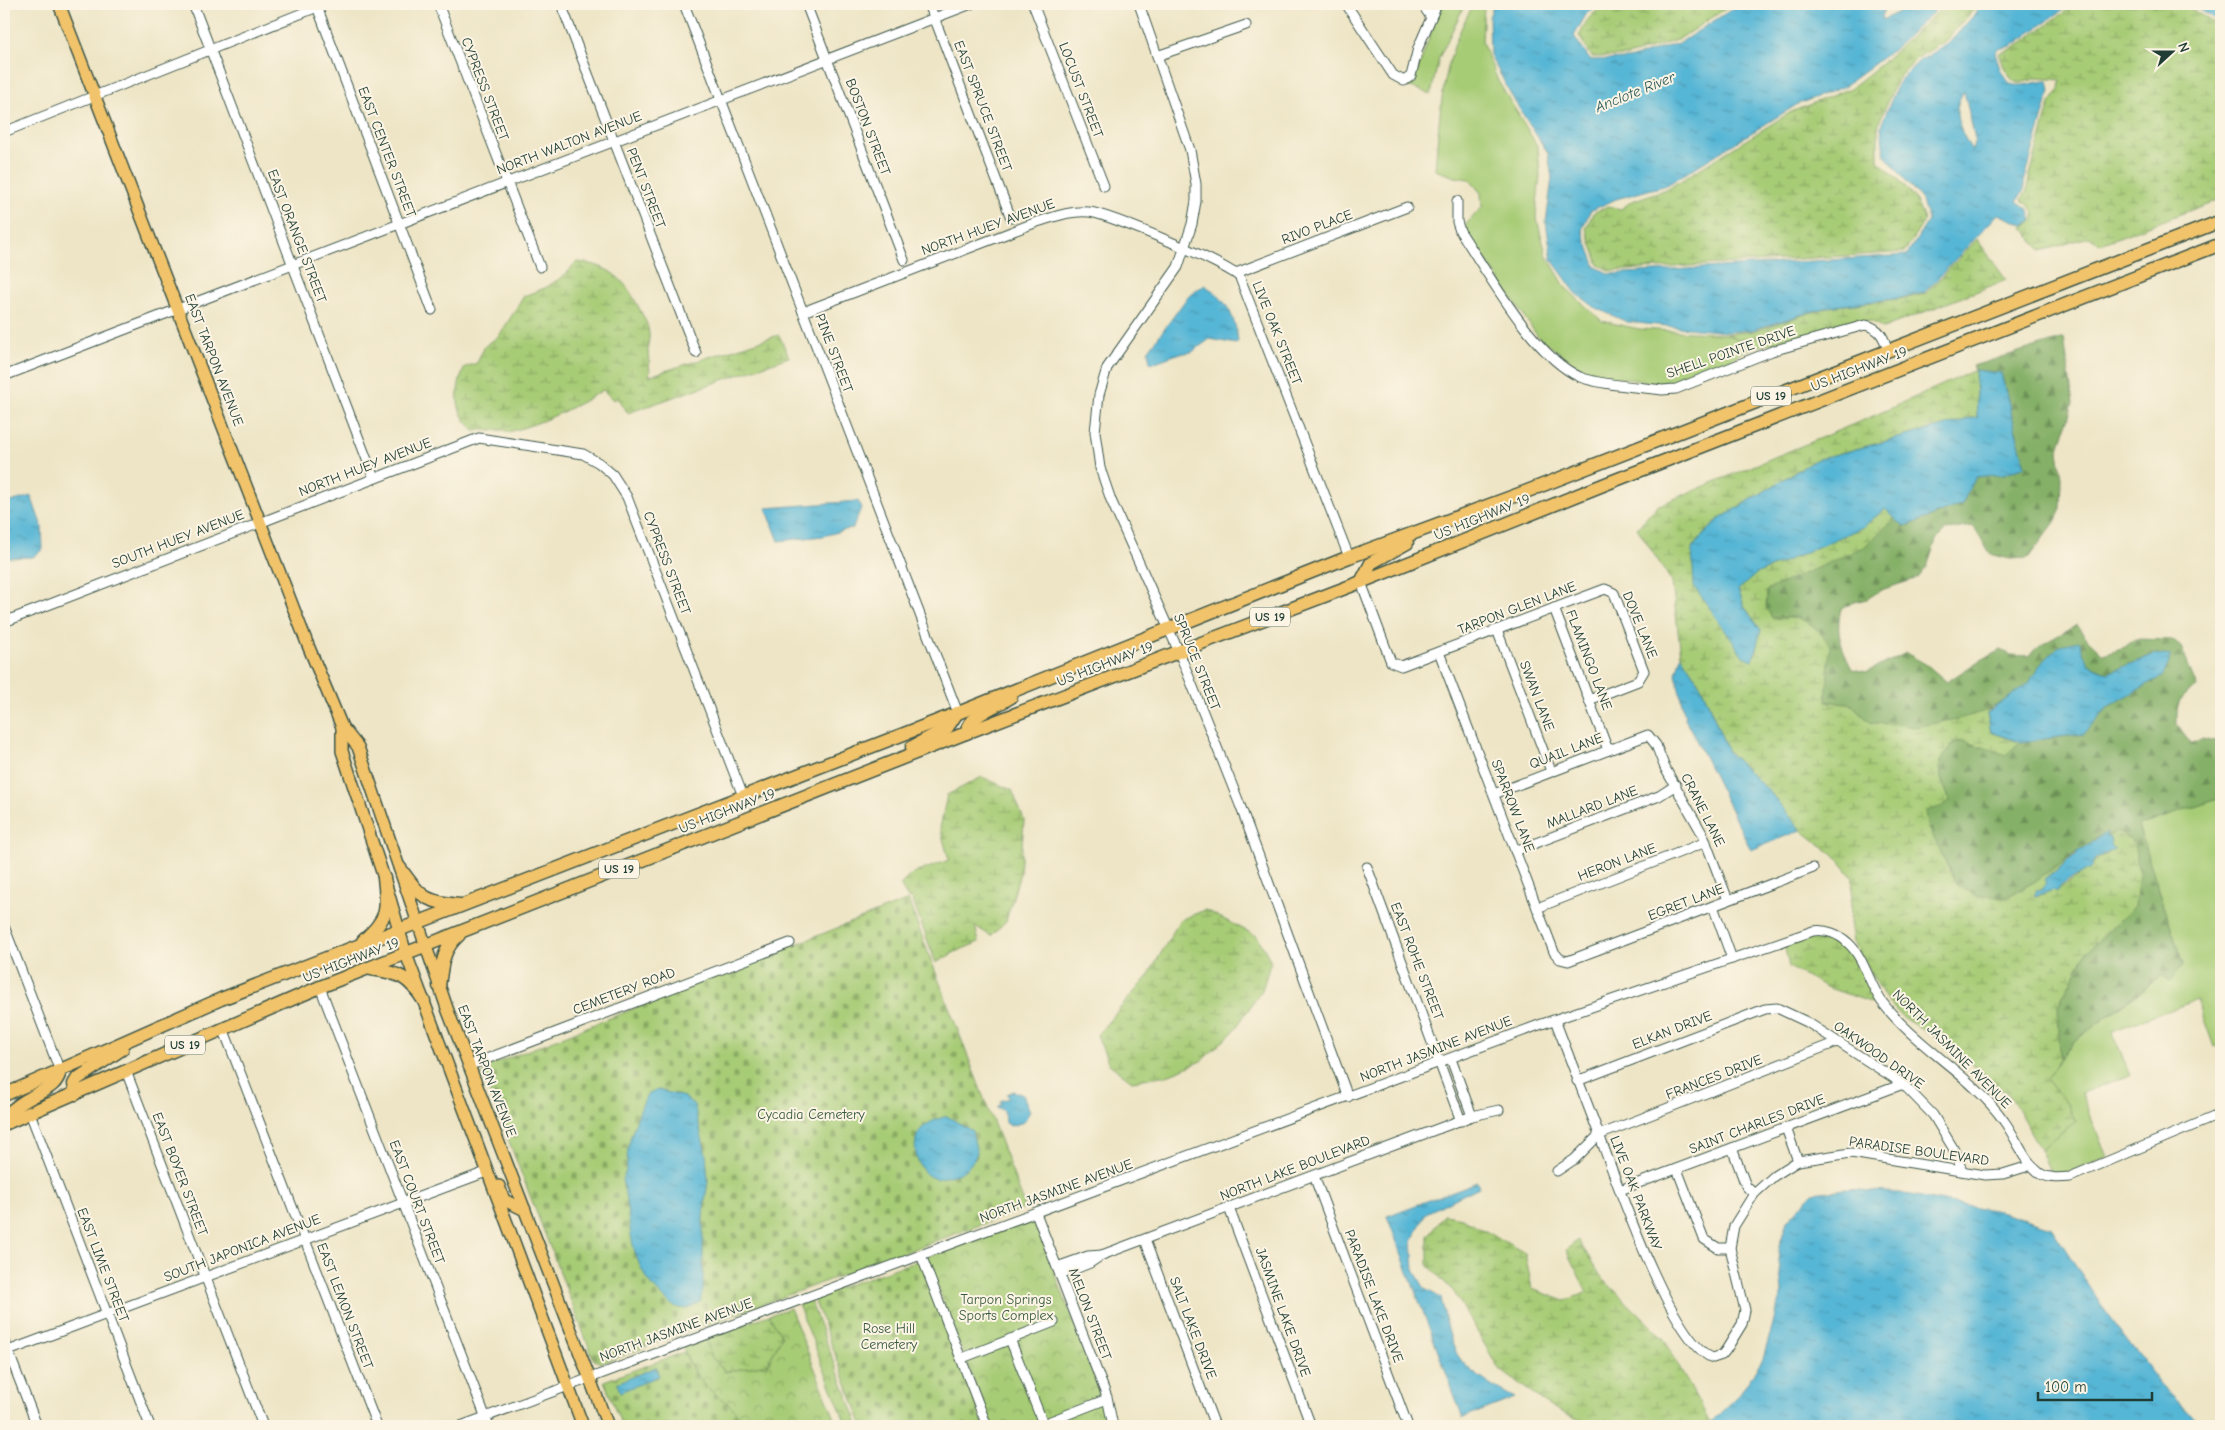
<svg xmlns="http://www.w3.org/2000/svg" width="2225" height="1430" font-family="'Comic Neue',sans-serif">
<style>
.grass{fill:#a7cc76;stroke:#638455}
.forest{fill:url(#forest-firs);stroke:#52764e}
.wetland{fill:url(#wetland-marsh);stroke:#638455}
.cemetery{fill:url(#cemetery-stones);stroke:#638455}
.park{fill:url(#park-crowns);stroke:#638455}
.water{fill:url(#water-ripples);stroke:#3a7a84;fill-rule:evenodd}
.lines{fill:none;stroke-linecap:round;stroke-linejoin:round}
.minor-casing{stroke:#3e564a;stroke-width:11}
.major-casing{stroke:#3e564a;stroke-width:14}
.highway-casing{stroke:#3e564a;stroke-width:15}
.minor{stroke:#fff;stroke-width:9}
.major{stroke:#f1c36a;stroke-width:11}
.highway{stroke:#f1c36a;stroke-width:12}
.labels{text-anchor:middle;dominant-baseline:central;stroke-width:4;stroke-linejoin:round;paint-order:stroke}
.shield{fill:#fcf5e5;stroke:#617469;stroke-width:1}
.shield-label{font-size:12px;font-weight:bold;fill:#1f3d34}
.street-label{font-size:14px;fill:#1f3d34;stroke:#fcf5e5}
.park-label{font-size:14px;fill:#3a5a41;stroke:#fcf5e5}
.water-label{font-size:15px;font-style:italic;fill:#2d5b5c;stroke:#fcf5e5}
</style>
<defs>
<pattern id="forest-firs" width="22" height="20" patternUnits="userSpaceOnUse" patternTransform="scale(1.25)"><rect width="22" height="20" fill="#85b067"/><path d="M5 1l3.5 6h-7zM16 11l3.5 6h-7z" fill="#6c9056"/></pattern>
<pattern id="wetland-marsh" width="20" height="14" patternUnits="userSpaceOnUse" patternTransform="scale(1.25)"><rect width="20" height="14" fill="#a7cc76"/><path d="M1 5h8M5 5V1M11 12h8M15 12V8" fill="none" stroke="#87a762"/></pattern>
<pattern id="cemetery-stones" width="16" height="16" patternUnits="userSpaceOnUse" patternTransform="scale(1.25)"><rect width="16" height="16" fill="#a7cc76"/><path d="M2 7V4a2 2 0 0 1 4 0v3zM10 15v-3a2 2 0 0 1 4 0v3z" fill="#87a762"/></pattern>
<pattern id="park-crowns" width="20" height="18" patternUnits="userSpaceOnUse" patternTransform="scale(1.25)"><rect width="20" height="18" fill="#a7cc76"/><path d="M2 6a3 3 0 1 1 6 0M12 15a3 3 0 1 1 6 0" fill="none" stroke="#87a762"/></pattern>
<pattern id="water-ripples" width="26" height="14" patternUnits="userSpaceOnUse" patternTransform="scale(1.25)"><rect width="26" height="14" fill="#56b6d5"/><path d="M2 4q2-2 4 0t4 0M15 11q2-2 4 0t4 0" fill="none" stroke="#4795ae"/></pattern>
</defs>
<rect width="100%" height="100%" fill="#fcf5e5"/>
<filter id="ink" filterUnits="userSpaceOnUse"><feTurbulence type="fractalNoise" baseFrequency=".02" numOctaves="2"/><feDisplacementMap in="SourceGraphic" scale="10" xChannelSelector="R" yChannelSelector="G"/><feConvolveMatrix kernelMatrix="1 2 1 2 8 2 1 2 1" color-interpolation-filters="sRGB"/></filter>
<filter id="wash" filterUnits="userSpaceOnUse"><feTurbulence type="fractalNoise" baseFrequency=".0096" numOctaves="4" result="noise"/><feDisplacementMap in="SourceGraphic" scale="20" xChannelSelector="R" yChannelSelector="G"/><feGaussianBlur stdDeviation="1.12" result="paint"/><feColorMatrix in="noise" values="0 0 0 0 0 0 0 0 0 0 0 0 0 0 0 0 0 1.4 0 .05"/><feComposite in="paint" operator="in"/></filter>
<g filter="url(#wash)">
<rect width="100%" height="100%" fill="#eee5c6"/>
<g class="grass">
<path d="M1443,4H1465L1439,58L1431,94L1401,84L1410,83L1415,78L1435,21Z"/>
<path d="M1474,4H1484L1482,42L1498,81L1538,147L1540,175L1536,215L1546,254L1566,288L1602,321L1639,329L1726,334L1738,339L1779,335L1787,341L1754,347L1740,353L1725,365L1668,385L1587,373L1538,337L1465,229L1467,223L1482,207L1481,193L1469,179L1455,177L1435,170C1440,110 1442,56 1474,4Z"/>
<path d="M2221,798V1044L2214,1047L2197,1000L2112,1031L2130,1075L2081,1093L2107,1157L2067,1173H2050L2040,1149L2076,1122L2067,1104L2046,1079L2073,1042L2163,975L2170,982L2183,964L2138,826Z"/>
</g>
<path class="forest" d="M2064,338L2073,403L2058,452L2062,477L2061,509L2055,522L2028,558L2010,559L1990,554L1973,526L1946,530L1936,540L1927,567L1918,578L1881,590L1867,599L1854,602L1841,609C1835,631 1842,650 1852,669L1867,672L1906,653L1927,665L1947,682L1977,662L2001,650L2011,655L2028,656L2043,644L2077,625L2086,638L2103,654L2125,647L2135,639L2172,640L2181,647L2197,687C2176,699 2177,703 2177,725L2192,744L2203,739L2221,743V798L2138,826L2183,964L2170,982L2162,975L2073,1042L2060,1060L2058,1005L2087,951L2135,906L2118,832L2107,837L2106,833L2096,838L2089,847L2079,850L2034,882L2007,897L1977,896L1956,884L1928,826L1926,811L1950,801L1941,779L1940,761L1953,743L1964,741L2007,755L2019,742L2083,734L2109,706L2163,676L2155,654L2108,673L2088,664L2039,666C2036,671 2033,678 2029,683C2008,707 1945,729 1913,727C1899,726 1886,723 1871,723L1852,705L1826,701L1827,678L1799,617L1772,618L1766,607L1767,590C1812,570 1857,550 1895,518L1905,527L1962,504L1976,477L2004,474L2025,466L2001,373L1975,370L1973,366Z"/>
<g class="wetland">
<path d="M1604,4H1733L1679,39L1628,56L1592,57L1579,36L1589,18Z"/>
<path d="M1946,4H1979L1945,41L1917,58L1897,79L1878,125V161C1899,179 1917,194 1924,221L1905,252L1611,271L1599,265L1586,229L1593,213L1608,206L1621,209L1632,201L1669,188L1791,112L1851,88L1880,65Z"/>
<path d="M2076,4H2184L2221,28V199L2100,244L2089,237L2041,251L2023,227L2033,221C2037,211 2030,205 2021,200L2027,191L2028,182L2050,103L2060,89L2061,80L2039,78L2020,83L2013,81L2004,67L1999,53L2014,48Z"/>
<path d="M1977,239L2006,280L1883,328L1871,321L1850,324L1787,341L1779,335L1738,339L1726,334L1754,331L1828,307L1908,298L1926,293Z"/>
<path d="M577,262C608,264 625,279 638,306C643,316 648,323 649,334C650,339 647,344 648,349C648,358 651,369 649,376L779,335L789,357L628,413L617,398L613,400L603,390C573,408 541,424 508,432L504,430H474C454,413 454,390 465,367L477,363L485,346L499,336L524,296L547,287L562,277Z"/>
<path d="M1975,370L1977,417L1815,460L1718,520L1692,548L1761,630L1745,608L1738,590L1756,574L1863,527L1885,509L1895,518L1864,547L1767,590L1766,607L1772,618C1804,617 1810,619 1830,645L1826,701L1852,705L1871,723L1896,724L1914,727L1962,718L1992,709L1987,713L1991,732L2019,742L2007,755L1964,741L1953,743L1940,761L1941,779L1950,801L1940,807L1926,811L1928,826L1956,884L1977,896L2007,897L2034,882L2078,851L2045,879L2047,883L2039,891L2037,889L2038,896C2046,892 2055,890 2063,886C2081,878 2090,860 2108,854L2112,846L2107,837L2118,831L2134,842L2139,874L2135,906L2087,951L2058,1005L2060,1060L2046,1079L2067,1104L2076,1122L2040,1149L2011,1097L1949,1045L1903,1018L1886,999L1853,942L1850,922L1853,878L1837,858L1801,830L1769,791L1728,752L1701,686L1681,655L1672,582L1637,528L1657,506L1878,414Z"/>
<path d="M982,777L1012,790L1024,820L1020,873L1006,921L991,936L975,926L979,942L955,952L936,963L912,899L908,898L900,885L912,874L949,860L940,828L947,795Z"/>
<path d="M1205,910L1257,936L1271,961L1262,990L1233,1032L1200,1062L1167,1075L1132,1081L1109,1064L1097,1035L1148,976L1180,920Z"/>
<path d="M1814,936L1835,939L1850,951L1879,1005L1826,987L1789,967L1784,944Z"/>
<path d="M1444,1215L1462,1218L1525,1253L1532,1289L1565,1301L1587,1292L1566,1250L1578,1240L1602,1278L1664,1339L1710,1423L1707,1426H1593L1553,1408L1499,1369L1454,1292L1428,1265V1236Z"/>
<path d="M769,1315L782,1336L768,1364L725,1372L711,1356L706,1338Z"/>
</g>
<g class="cemetery">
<path d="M908,900L1026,1208L602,1363L594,1360L483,1075L486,1067Z"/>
<path d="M922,1259L984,1426H863L813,1297Z"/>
<path d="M684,1352L693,1370L726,1402L734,1407L743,1426H622L604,1381Z"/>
</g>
<g class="park">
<path d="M1034,1219L1103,1398L1108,1426H991L926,1257Z"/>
<path d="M810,1300L859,1426H847L798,1304Z"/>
<path d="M790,1308L838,1426H743C734,1403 724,1403 707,1387C696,1376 688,1362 683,1347L706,1338L711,1356L725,1372L768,1364L782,1336L769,1315Z"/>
</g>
<g class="water">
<path d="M1494,4H1597L1587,13L1574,36L1590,60L1629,59L1681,42L1740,4H1884L1882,20L1903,10L1909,4H1942L1893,50L1843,87L1798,104L1667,185L1616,199L1590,211L1582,230L1596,267L1610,274L1907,255L1928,221L1922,200L1884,154L1881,126L1899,81L1919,61L1948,44L1984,4H2071L2012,46L1997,49L1995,53L2000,69L2010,84C2023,88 2035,81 2048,81L2050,91L2024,182V190L2017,201L2029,210L2032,221L2024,225L1998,214L1925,292L1908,297L1827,307L1752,330L1727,332L1627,322L1596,308L1576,293L1552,260L1546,222L1552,178L1548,153L1515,102L1490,55L1489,17ZM1964,91L1975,139L1972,151C1961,130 1949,114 1964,91Z"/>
<path d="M2191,4H2221V23Z"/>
<path d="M1204,285C1226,298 1235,316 1238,341L1236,344L1210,339L1192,352L1177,354L1153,363L1150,362L1148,351L1189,295Z"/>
<path d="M1975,370L2001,373L2025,466L2004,474L1976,477L1962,504L1904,527L1885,509L1863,527L1756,574L1738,590L1745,608L1761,630L1753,660L1743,656L1694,586L1692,548L1718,520L1815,460L1977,417Z"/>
<path d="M31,496L42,527L43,549L33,557L4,558V504Z"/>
<path d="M858,501L861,508L853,528L823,536L779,541L766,508Z"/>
<path d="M2079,641L2088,664L2108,673L2155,654L2172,656L2163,676L2109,706L2083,734L2020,742L1991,732L1987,713L2029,683L2039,666L2060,645Z"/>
<path d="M1681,655L1701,686L1728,752L1769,791L1801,830L1751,850L1685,718L1676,674Z"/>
<path d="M2107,832L2106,836L2110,838L2111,845L2115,849L2095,859L2090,868L2060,886L2057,892L2054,890L2034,896L2037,889L2039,891L2047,883L2045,879C2057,872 2065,861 2078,853V850C2090,847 2096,838 2107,832Z"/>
<path d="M659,1090L684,1097L694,1105L706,1154L708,1181L703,1216V1290L700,1302C685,1311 679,1311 666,1300C625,1263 633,1227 622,1179C629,1169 626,1161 628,1149C628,1141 643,1100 648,1094C651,1091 655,1091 659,1090Z"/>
<path d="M1014,1091L1023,1095L1030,1111L1024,1122L1011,1126L1005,1123L1004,1111L997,1107L1001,1104L1000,1101L1009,1098L1007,1094Z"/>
<path d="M947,1116L972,1131L977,1153C971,1167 963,1174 948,1176C943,1177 939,1180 933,1178C918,1173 911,1147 918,1134C922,1124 937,1119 947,1116Z"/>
<path d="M1477,1182L1479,1187L1426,1213L1412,1241L1414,1270L1425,1289L1441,1298C1445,1315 1450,1347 1461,1360C1475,1377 1496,1388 1515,1398L1463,1418L1387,1216Z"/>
<path d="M1845,1189L1900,1193L2003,1212L2051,1227L2106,1312L2160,1384L2203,1426H1707L1740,1394L1763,1359L1782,1292L1778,1250L1787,1221L1813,1193Z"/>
<path d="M656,1367L659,1376L620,1392L617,1383Z"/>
</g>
</g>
<g filter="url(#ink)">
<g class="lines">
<g class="minor-casing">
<g id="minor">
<path d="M193,4L374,478"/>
<path d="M316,4L432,310"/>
<path d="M438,4L540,267"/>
<path d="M561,4L696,353"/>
<path d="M684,4L958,713"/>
<path d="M806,4L904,260"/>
<path d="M929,4L1011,218"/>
<path d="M1033,4L1104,186"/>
<path d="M1139,4L1190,150L1196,184V201L1192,224L1178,267L1107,368L1099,395L1095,432L1100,468L1111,500L1179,652L1240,805L1348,1097"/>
<path d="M1346,4L1393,75L1404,81L1411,76L1418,48L1437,4"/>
<path d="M1422,4L1430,16"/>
<path d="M1157,56L1246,25"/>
<path d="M4,132L325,4"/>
<path d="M1457,201V222L1460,231C1489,274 1533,356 1580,377C1600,385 1639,387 1662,390L1676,389L1772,351L1865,325C1880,328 1884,337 1888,351"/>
<path d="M1236,273L1407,207"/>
<path d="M803,312L1037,222C1054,217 1071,210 1089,212C1108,214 1231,265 1240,278L1349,557"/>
<path d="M4,376L971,4"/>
<path d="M1361,582L1391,662L1401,666L1605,589L1614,593L1644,671L1638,681L1589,700"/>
<path d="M1554,608L1608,750"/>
<path d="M4,622L479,438L583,454L599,463L613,475L627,497L743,796"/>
<path d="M1497,630L1551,771"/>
<path d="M1439,652L1554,952L1560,959L1568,961L1813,868"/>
<path d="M1494,794L1648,735L1656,745L1665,768L1703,835L1728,900"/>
<path d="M1515,851L1659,796L1676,785"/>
<path d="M1367,867L1461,1121"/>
<path d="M1713,906L1732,959"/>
<path d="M1537,908L1706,842"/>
<path d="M4,926L60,1071"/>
<path d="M320,987L489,1426"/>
<path d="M1555,1020C1570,1059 1585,1098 1600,1137C1616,1180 1672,1344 1713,1358L1722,1355L1726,1350L1742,1324L1745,1310L1730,1248L1734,1226L1754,1194L1774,1176L1798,1161L1851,1153L1985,1175L2003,1174L2032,1165"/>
<path d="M223,1028L377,1426"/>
<path d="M1451,1059L1472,1116"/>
<path d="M468,1066L790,943"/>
<path d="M126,1071L263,1426"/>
<path d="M1577,1081L1765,1009L1777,1008L1807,1022L1903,1084L1933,1115L1953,1148L1962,1170"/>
<path d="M30,1113L150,1426"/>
<path d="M1786,1128L1798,1161"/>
<path d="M1732,1148L1746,1186L1754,1194"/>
<path d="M1677,1169L1704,1239L1718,1248H1730"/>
<path d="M1557,1171L1575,1159L1599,1135L1837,1042"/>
<path d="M1314,1176L1408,1426"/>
<path d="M1620,1190L1903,1084"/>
<path d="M1229,1208L1311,1426"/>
<path d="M1036,1213L1107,1397L1113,1426"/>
<path d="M1145,1240L1215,1426"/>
<path d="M921,1255L987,1426"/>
<path d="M1057,1267L1088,1256L1102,1255"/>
<path d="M1060,1275L1090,1263L1102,1255L1472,1116L1499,1110"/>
<path d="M1010,1339L1044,1426"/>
<path d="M4,1340L37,1426"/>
<path d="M8,1351L486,1172"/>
<path d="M965,1357L1054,1322"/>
<path d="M1043,1424L1107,1399"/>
<path d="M461,1426L1539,1025L1813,931C1826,929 1839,934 1848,943C1864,957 1869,984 1882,1002C1916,1047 1971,1074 2004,1121C2016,1137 2024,1162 2041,1174C2050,1179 2060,1178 2070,1177L2221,1114"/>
</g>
</g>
<g class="major-casing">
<g id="major">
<path d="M59,4L307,643L342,727L358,747L448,1011L608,1426"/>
<path d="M342,727V751L384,878L406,954L583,1426"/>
<path d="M499,1186L504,1200L525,1210"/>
</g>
</g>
<g class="highway-casing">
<g id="highway">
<path d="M1361,582L1371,563L1407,543"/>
<path d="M966,733C970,714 996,707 1011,697"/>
<path d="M912,747L947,728L957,713"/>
<path d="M400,868C420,897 425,902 460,905"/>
<path d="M363,941C388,919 388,910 384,878"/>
<path d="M371,969C399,973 408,976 424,1001"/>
<path d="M439,986C442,965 442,950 459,935"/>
<path d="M76,1094L74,1084L77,1079L122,1049"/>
<path d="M4,1095L221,999L958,713L1349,557L1525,492L2221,221"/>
<path d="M4,1117C12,1110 20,1103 30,1098C43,1090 57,1087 60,1071"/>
<path d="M4,1124L320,987L966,733L1361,582L1608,483L2221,244"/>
</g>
</g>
<use href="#minor" class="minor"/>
<use href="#major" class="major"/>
<use href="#highway" class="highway"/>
</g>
</g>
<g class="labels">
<g class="shield">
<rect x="1751" y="386.5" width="40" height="19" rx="4"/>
<rect x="1250" y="607.5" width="40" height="19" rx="4"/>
<rect x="599" y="859.5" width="40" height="19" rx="4"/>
<rect x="165" y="1035.5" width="40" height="19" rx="4"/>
</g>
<g class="shield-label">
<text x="1771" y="396">US 19</text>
<text x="1270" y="617">US 19</text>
<text x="619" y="869">US 19</text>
<text x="185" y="1045">US 19</text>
</g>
<g class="street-label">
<text transform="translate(485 89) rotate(69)">CYPRESS STREET</text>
<text transform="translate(1081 90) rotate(69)">LOCUST STREET</text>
<text transform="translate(983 106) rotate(69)">EAST SPRUCE STREET</text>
<text transform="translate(868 127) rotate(69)">BOSTON STREET</text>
<text transform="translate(569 143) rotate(-21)">NORTH WALTON AVENUE</text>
<text transform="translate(387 152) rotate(69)">EAST CENTER STREET</text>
<text transform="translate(646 188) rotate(69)">PENT STREET</text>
<text transform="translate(988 227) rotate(-20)">NORTH HUEY AVENUE</text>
<text transform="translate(1317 227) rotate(-21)">RIVO PLACE</text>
<text transform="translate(297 236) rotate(69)">EAST ORANGE STREET</text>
<text transform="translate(1277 333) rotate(68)">LIVE OAK STREET</text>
<text transform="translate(1731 352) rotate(-19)">SHELL POINTE DRIVE</text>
<text transform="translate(834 353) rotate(69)">PINE STREET</text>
<text transform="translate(214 360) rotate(69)">EAST TARPON AVENUE</text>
<text transform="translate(1859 369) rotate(-21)">US HIGHWAY 19</text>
<text transform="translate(365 467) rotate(-21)">NORTH HUEY AVENUE</text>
<text transform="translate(1482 517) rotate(-22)">US HIGHWAY 19</text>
<text transform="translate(178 539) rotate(-21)">SOUTH HUEY AVENUE</text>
<text transform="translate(667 563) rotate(69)">CYPRESS STREET</text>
<text transform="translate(1517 608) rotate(-21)">TARPON GLEN LANE</text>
<text transform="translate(1640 625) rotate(68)">DOVE LANE</text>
<text transform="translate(1589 660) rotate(69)">FLAMINGO LANE</text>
<text transform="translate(1197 662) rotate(68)">SPRUCE STREET</text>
<text transform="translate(1105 664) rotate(-21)">US HIGHWAY 19</text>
<text transform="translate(1537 696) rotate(69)">SWAN LANE</text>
<text transform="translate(1566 751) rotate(-21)">QUAIL LANE</text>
<text transform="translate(1513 806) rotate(69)">SPARROW LANE</text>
<text transform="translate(1592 807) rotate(-21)">MALLARD LANE</text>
<text transform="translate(1703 810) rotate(63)">CRANE LANE</text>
<text transform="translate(727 811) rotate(-21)">US HIGHWAY 19</text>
<text transform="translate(1617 862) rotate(-21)">HERON LANE</text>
<text transform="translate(1686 902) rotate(-21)">EGRET LANE</text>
<text transform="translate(351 960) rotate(-21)">US HIGHWAY 19</text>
<text transform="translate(1417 961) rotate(69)">EAST ROHE STREET</text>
<text transform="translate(624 991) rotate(-21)">CEMETERY ROAD</text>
<text transform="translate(1672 1030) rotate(-21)">ELKAN DRIVE</text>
<text transform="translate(1436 1049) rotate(-21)">NORTH JASMINE AVENUE</text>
<text transform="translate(1952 1049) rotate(45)">NORTH JASMINE AVENUE</text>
<text transform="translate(1879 1055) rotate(35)">OAKWOOD DRIVE</text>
<text transform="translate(487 1071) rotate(69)">EAST TARPON AVENUE</text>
<text transform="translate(1714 1077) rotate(-21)">FRANCES DRIVE</text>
<text transform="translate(1757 1124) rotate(-21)">SAINT CHARLES DRIVE</text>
<text transform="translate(1919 1151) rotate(8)">PARADISE BOULEVARD</text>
<text transform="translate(1295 1168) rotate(-21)">NORTH LAKE BOULEVARD</text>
<text transform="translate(180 1174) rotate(69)">EAST BOYER STREET</text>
<text transform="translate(1056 1191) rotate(-20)">NORTH JASMINE AVENUE</text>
<text transform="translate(1636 1193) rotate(69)">LIVE OAK PARKWAY</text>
<text transform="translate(417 1202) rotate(69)">EAST COURT STREET</text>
<text transform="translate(242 1248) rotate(-21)">SOUTH JAPONICA AVENUE</text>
<text transform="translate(103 1265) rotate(69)">EAST LIME STREET</text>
<text transform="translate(1374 1296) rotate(69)">PARADISE LAKE DRIVE</text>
<text transform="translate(345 1306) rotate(69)">EAST LEMON STREET</text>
<text transform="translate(1283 1312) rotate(70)">JASMINE LAKE DRIVE</text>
<text transform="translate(1090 1314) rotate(69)">MELON STREET</text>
<text transform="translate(1193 1328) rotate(69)">SALT LAKE DRIVE</text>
<text transform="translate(676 1330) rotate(-20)">NORTH JASMINE AVENUE</text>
</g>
<g class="park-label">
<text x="811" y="1114">Cycadia Cemetery</text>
<text x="1006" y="1299">Tarpon Springs<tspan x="1006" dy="16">Sports Complex</tspan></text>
<text x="889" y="1328">Rose Hill<tspan x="889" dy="16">Cemetery</tspan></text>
</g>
<g class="water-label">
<text transform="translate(1635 92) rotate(-22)">Anclote River</text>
</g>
</g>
<rect width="2225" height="1430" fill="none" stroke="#fcf5e5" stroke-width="20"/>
<g transform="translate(2172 52) rotate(69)" stroke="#fcf5e5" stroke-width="4" paint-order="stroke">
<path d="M0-4L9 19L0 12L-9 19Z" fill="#1f3d34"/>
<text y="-8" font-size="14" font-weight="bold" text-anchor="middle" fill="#1f3d34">N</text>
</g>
<path d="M2038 1392v8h114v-8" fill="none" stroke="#1f3d34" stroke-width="2.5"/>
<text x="2045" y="1392" font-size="15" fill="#1f3d34" stroke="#fcf5e5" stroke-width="4" paint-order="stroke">100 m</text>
</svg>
